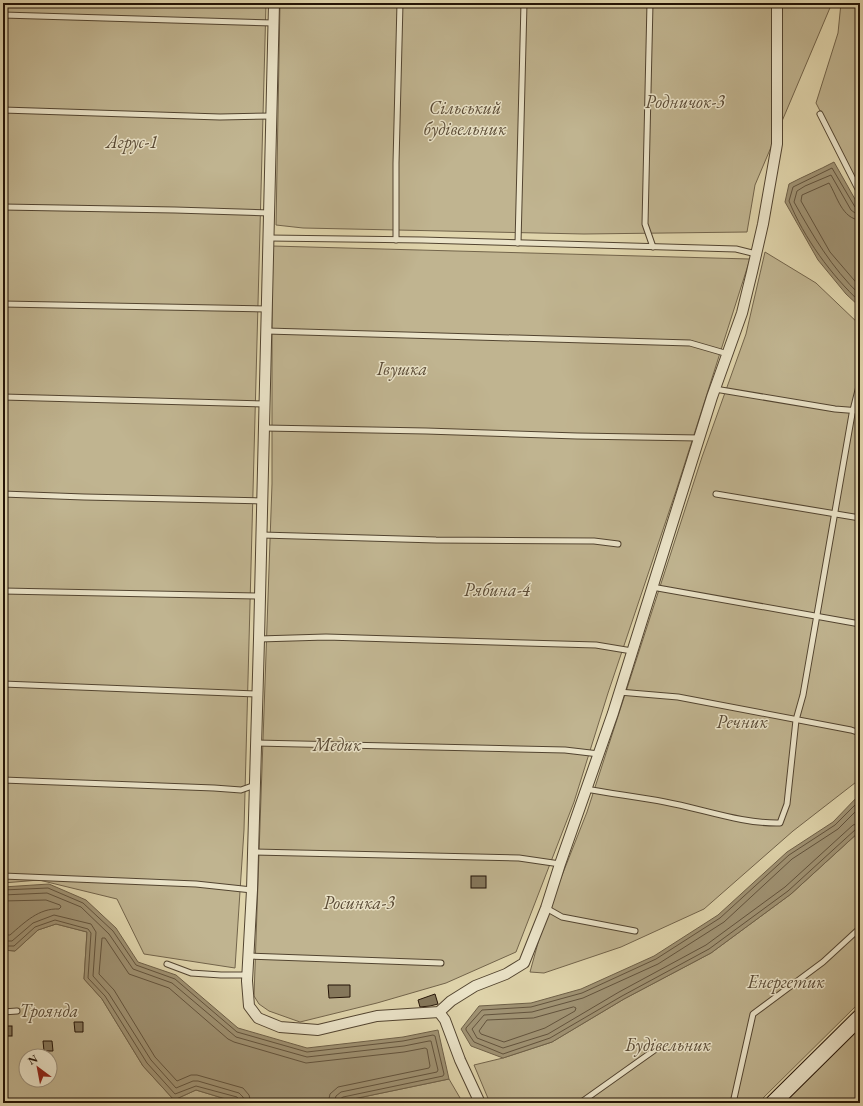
<svg xmlns="http://www.w3.org/2000/svg" width="863" height="1106" font-family="'EB Garamond',serif">
<style>
.green{fill:#c0b490;stroke:#72644b;fill-rule:evenodd}
.water{fill:#a09374;stroke:#6e6048}
.lines{fill:none;stroke-linecap:round;stroke-linejoin:round}
.shore{stroke:#62533d;stroke-width:1}
.building{fill:#85785c;stroke:#231306}
.lane-casing{stroke:#524430;stroke-width:7}
.street-casing{stroke:#524430;stroke-width:12}
.secondary-casing{stroke:#231306;stroke-width:17}
.lane{stroke:#ebe4c9;stroke-width:5}
.street{stroke:#ebe4c9;stroke-width:10}
.secondary{stroke:#ebe4c9;stroke-width:15}
.labels{text-anchor:middle;dominant-baseline:central;stroke-width:3;stroke-linejoin:round;paint-order:stroke}
.park-label{font-size:18px;font-style:italic;fill:#5a4b36;stroke:#ebe4c9}
</style>
<rect width="100%" height="100%" fill="#e0d5ac"/>
<filter id="stains"><feTurbulence type="fractalNoise" baseFrequency=".005" numOctaves="4"/><feColorMatrix values="0 0 0 0 .2 0 0 0 0 .09 0 0 0 0 .02 0 0 0 .5 -.17"/></filter>
<radialGradient id="worn" r=".72"><stop offset=".6" stop-color="#630" stop-opacity="0"/><stop offset="1" stop-color="#630" stop-opacity=".3"/></radialGradient>
<g class="green">
<path d="M3,3H266L244,830L235,968L144,954L117,899L39,880L3,883Z"/>
<path d="M280,3H832L755,185L747,232L584,234L303,228L276,225Z"/>
<path d="M841,3H860V189L816,103L838,33Z"/>
<path d="M272,246L750,259L676,491L608,693L574,802L516,952L446,983L377,1003L300,1022L269,1011L259,1004L254,996L272,484Z"/>
<path d="M765,252L816,283L860,325V779L793,831L704,909L621,947L544,973L530,972L544,921L587,812L702,457L746,334Z"/>
<path d="M860,831V1002L758,1103H490L474,1065L503,1058L552,1042L624,999L711,953L791,894Z"/>
<path d="M56,924L87,932L84,979L102,999L143,1066L174,1100L196,1090L229,1100L246,1103H3V950L15,951L38,930ZM26,1056H50V1080H26Z"/>
<path d="M860,1028V1103H783Z"/>
<path d="M449,1079L463,1103H334Z"/>
</g>
<g class="water">
<path d="M834,162L860,208V307L846,294L818,260L785,202L789,184C804,176 819,170 834,162Z"/>
<path d="M860,794V831L791,894L711,953L624,999L552,1042L503,1058L471,1046L461,1029L479,1006L531,1003L581,989L654,956L718,915L787,852L833,822Z"/>
<path d="M49,884L86,900L116,928L138,962L176,975L238,1028L307,1048L403,1037L438,1030L449,1079L334,1103H246L229,1100L196,1090L174,1100L143,1066L102,999L84,979L87,932L56,924L38,930L15,951L3,950V887Z"/>
</g>
<g class="lines">
<g class="shore">
<path d="M860,209L855,207L832,168L793,187L789,201C804,238 831,275 860,302"/>
<path d="M860,214L855,213L851,210L831,175L805,186L797,191L794,202C813,236 831,267 860,295"/>
<path d="M860,220C842,219 837,196 829,183L802,195L801,201L830,252L860,287"/>
<path d="M860,800L835,825L789,855L720,918L656,959L582,993L531,1007L482,1010L466,1028V1030L474,1042L503,1054L550,1038L622,996L709,949L788,891L856,829L860,828"/>
<path d="M860,807L838,829L792,859L724,922L658,964L583,998L532,1012L484,1015L472,1029L477,1038L503,1048L548,1034L619,992L706,945L785,887L853,825L860,823"/>
<path d="M3,890L48,888L83,903L113,931L136,965L175,979L237,1032L307,1052L403,1041L433,1035L435,1036L444,1074L443,1076L343,1097L340,1099L339,1103"/>
<path d="M3,895L47,893L81,907L109,934L133,969L172,983L236,1037L307,1057L404,1046L429,1041H431L438,1070L437,1072L341,1092L336,1096L334,1103"/>
<path d="M3,901L46,900L60,905L61,907L59,909C39,908 25,922 10,935H3"/>
<path d="M3,941H12L33,923L54,915L91,924L96,932L93,976L109,994L151,1060L176,1088L193,1081H198L239,1093L243,1097L245,1103"/>
<path d="M3,946H14L35,927L55,920L88,929L91,933L88,978L105,996L147,1063L175,1094L196,1086L237,1097L239,1100L240,1103"/>
<path d="M574,1007L576,1008L575,1011L545,1028L504,1042L481,1034L479,1031L487,1020L533,1018Z"/>
<path d="M251,1103L249,1095L243,1088L197,1075H191L177,1081L155,1057L114,990L99,974L102,938H105L129,974L169,988L228,1039L234,1042L306,1063L404,1052L425,1048L427,1049L430,1066L429,1068L338,1087L330,1094L328,1103"/>
</g>
</g>
<g class="building">
<rect x="471" y="876" width="15" height="12"/>
<path d="M328,985H350V997L329,998Z"/>
<path d="M435,994L438,1004L430,1006L420,1007L418,1000Z"/>
<path d="M74,1022H83V1032H75Z"/>
<rect x="3" y="1026" width="9" height="10"/>
<path d="M43,1041H52L53,1051H44Z"/>
</g>
<g class="lines">
<g class="lane-casing">
<g id="lane">
<path d="M650,3L645,224L653,247"/>
<path d="M3,15L273,23"/>
<path d="M3,110L220,117L272,116"/>
<path d="M820,114L860,193"/>
<path d="M3,207L175,210L270,213"/>
<path d="M269,238L422,240L736,249L756,254"/>
<path d="M396,240V163L400,3"/>
<path d="M518,243L524,3"/>
<path d="M3,304L267,309"/>
<path d="M267,331L690,343L728,354"/>
<path d="M715,389L835,409L860,411"/>
<path d="M3,397L265,404"/>
<path d="M265,428L426,431L577,436L699,438"/>
<path d="M3,494L84,497L263,501"/>
<path d="M716,494L860,518"/>
<path d="M262,535L436,540L594,541L618,544"/>
<path d="M652,587L860,624"/>
<path d="M3,591L261,596"/>
<path d="M259,639L326,637L596,645L632,651"/>
<path d="M3,684L258,694"/>
<path d="M619,692L678,697L851,730L860,733"/>
<path d="M256,743L565,750L599,754"/>
<path d="M3,780L214,788L241,790L255,785"/>
<path d="M586,789C613,794 639,797 665,802C703,809 742,824 780,823L787,804L796,720L803,695L852,414L860,382"/>
<path d="M253,852L519,858L560,864"/>
<path d="M3,876L196,884L252,890"/>
<path d="M546,908L562,917L635,931"/>
<path d="M248,956L441,963"/>
<path d="M167,964L191,973L221,975H247"/>
<path d="M3,1012L17,1011"/>
<path d="M580,1103L656,1049"/>
<path d="M733,1103L753,1014L823,962L860,928"/>
</g>
</g>
<g class="street-casing">
<g id="street">
<path d="M274,3L259,639L252,890L247,981L249,1006L258,1018L280,1027L318,1030L377,1016L439,1012L451,1001L475,986L506,974L524,963L546,908L560,864L613,713L712,397L742,313L752,272L763,224L777,144V3"/>
<path d="M439,1012L445,1020L460,1060L480,1103"/>
</g>
</g>
<g class="secondary-casing">
<path id="secondary" d="M773,1103L860,1017"/>
</g>
<use href="#lane" class="lane"/>
<use href="#street" class="street"/>
<use href="#secondary" class="secondary"/>
</g>
<g class="labels">
<g class="park-label">
<text x="685" y="101">Родничок-3</text>
<text x="465" y="107">Сільський<tspan x="465" dy="21">будівельник</tspan></text>
<text x="132" y="141">Агрус-1</text>
<text x="402" y="368">Івушка</text>
<text x="497" y="589">Рябина-4</text>
<text x="742" y="721">Речник</text>
<text x="337" y="744">Медик</text>
<text x="359" y="902">Росинка-3</text>
<text x="786" y="981">Енергетик</text>
<text x="49" y="1010">Троянда</text>
<text x="668" y="1044">Будівельник</text>
</g>
</g>
<rect width="863" height="1106" fill="none" stroke="#e0d5ac" stroke-width="16"/>
<rect x="4" y="4" width="855" height="1098" fill="none" stroke="#231306" stroke-width="2"/>
<rect x="8" y="8" width="847" height="1090" fill="none" stroke="#231306"/>
<g transform="translate(38 1068) rotate(328)"><circle r="19" fill="#ebe4c9" stroke="#9b907b"/>
<path d="M0-3L7 15L0 10L-7 15Z" fill="#8f2418"/>
<text y="-6" font-size="11" font-weight="bold" text-anchor="middle" fill="#231306">N</text>
</g>
<rect width="100%" height="100%" filter="url(#stains)"/>
<rect width="100%" height="100%" fill="url(#worn)"/>
</svg>
